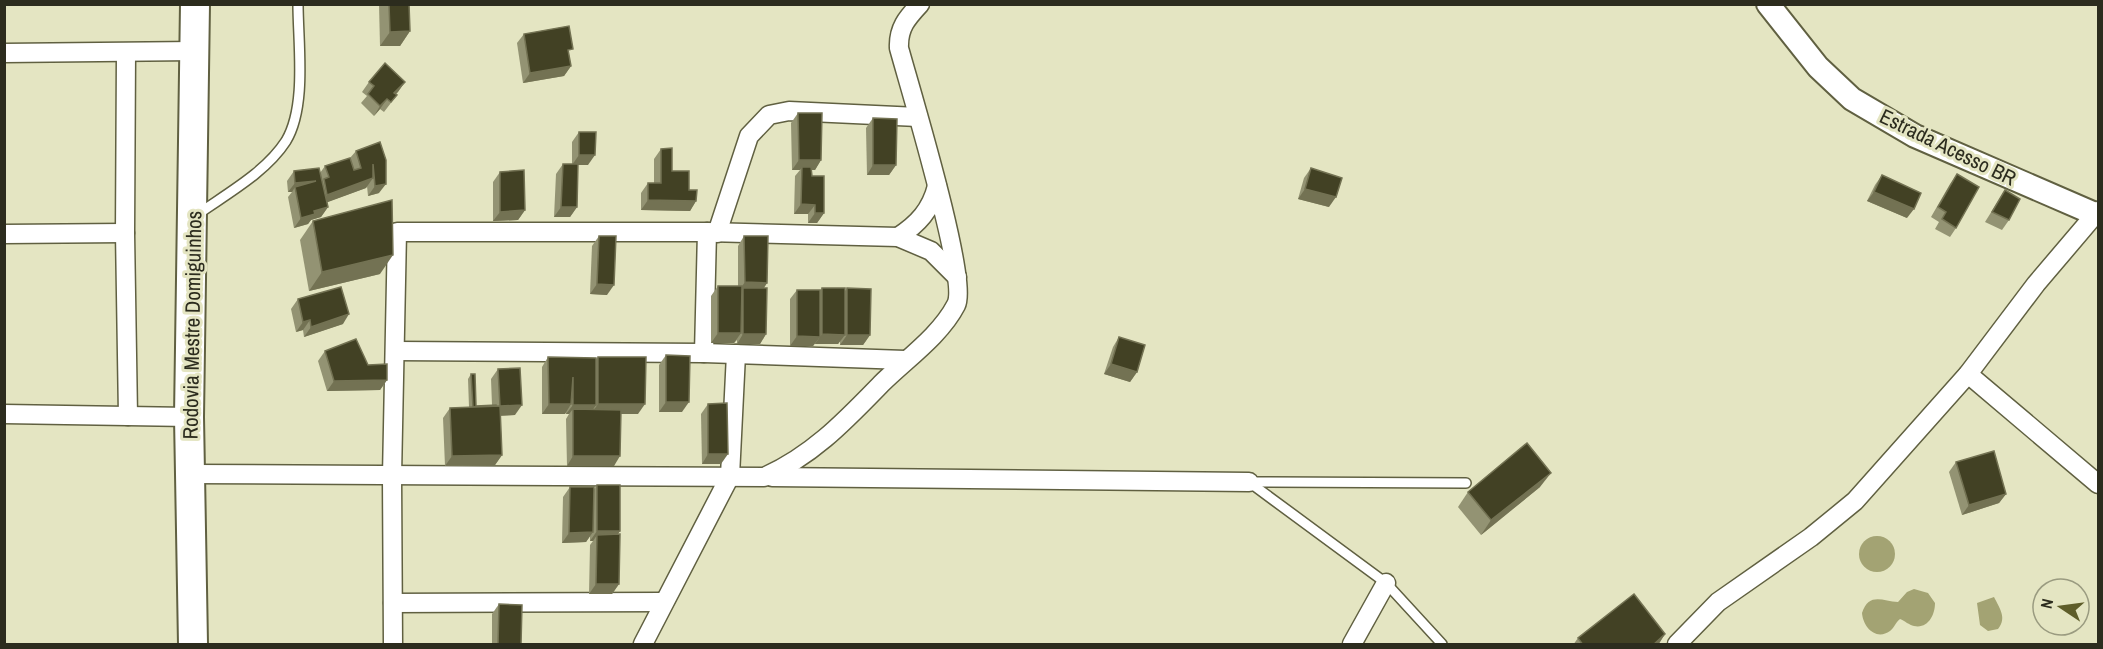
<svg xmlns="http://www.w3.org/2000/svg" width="2103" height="649" font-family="'Archivo Narrow',sans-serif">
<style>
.water{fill:#a3a373}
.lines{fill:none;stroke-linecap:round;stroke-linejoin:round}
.service-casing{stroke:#606041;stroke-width:12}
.minor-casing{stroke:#606041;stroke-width:21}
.tertiary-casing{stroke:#606041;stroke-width:26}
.primary-casing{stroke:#606041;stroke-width:32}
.service{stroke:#fff;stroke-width:9}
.minor{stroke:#fff;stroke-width:18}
.tertiary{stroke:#fff;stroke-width:22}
.primary{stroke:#fff;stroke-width:28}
.wall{fill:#939373}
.shaded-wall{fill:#737253}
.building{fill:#424124;stroke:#737253;stroke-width:1.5}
.labels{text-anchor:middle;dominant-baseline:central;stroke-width:6;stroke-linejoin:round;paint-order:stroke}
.street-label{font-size:21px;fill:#2c2c1e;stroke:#e4e5c2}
</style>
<rect width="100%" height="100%" fill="#e4e5c2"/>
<g class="water">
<circle cx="1877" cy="554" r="18"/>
<path d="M1914,589L1928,593L1935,603C1935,615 1928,629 1914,626C1909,625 1905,621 1900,619C1895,623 1895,627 1890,631C1876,641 1863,627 1862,613C1869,592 1882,601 1898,602L1907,592Z"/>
<path d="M1994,597C2000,609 2007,618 1998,629L1988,631L1980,625L1977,603Z"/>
</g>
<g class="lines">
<g class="service-casing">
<g id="service">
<path d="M198,214C228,193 266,172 286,141C307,106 298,44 298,4"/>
<path d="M1249,482L1386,583L1442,644"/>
<path d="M1249,482L1466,483"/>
</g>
</g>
<g class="minor-casing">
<g id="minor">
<path d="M4,53L195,51"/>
<path d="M126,53L125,233L128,416"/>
<path d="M717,233L749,136L769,115L789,111L918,117"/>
<path d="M4,234L125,233"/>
<path d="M898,237C918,224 931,210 937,186"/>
<path d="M396,351L704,353L905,360"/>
<path d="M704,353L707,232"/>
<path d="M1968,374L2098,484"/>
<path d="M4,414L189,417"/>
<path d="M191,474L764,477C812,456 845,421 881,384C905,360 940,336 956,305C969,281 909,85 899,48C898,28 907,18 920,4"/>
<path d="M772,477L1249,482"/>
<path d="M393,603L664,602"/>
<path d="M393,644L392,476L397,232H707L898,237L931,251L957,277"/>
<path d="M643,644L730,476L736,354"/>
<path d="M1352,644L1386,583"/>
<path d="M1677,644L1718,602L1811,537L1855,501L1968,374L2036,284L2098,211"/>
</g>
</g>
<g class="tertiary-casing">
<path id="tertiary" d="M1768,4L1818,67L1852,99L1915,136L2095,214"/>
</g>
<g class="primary-casing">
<path id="primary" d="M193,644L189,417L195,4"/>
</g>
<use href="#service" class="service"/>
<use href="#minor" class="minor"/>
<use href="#tertiary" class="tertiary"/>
<use href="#primary" class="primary"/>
</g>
<g class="wall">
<path d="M379,4H409L410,31L400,46H380Z"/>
<path d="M524,34L569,54L571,66L564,76L523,83L517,43Z"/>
<path d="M369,82H405L396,94L397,95L384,112L380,109L374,116L361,103L367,96L362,92Z"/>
<path d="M798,113L821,160L815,170H812V176L824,213L817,223H808V214H794L795,176L800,170H792L791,123Z"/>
<path d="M873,118L896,165L889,175H867L866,128Z"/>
<path d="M579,132L588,165H578L577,207L570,217H554L556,174L563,164H572V142Z"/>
<path d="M380,142L379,193L368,196L367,186L366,188L327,202L328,207L321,217L311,220L308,224L294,228L288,197L292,192H288L287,181L294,171L320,173L325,166L350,158L356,151Z"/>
<path d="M661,149L672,171L689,190L696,201L690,211L641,210V193L648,183H654V159Z"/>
<path d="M1311,168L1329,207L1298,199L1304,178Z"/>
<path d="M500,172L525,210L518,220L493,221V182Z"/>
<path d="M1957,174L1956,228L1950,237L1935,229L1939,222L1931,217L1950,184Z"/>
<path d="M1882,175L1907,218L1867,201L1875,185Z"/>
<path d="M2005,190L2009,220L2002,230L1985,222Z"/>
<path d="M313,221L380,274L309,291L300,240Z"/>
<path d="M599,236L607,295L590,294L592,246Z"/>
<path d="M744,236L767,283L764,288L766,334L760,344H737V340L734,343H711V296L718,286H738V246Z"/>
<path d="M822,288L845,291L847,288L870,335L863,345H840V341L838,344H815V343L813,346H790V299L797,290H820Z"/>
<path d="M298,299L343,324L304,337L303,330L296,332L291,309Z"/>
<path d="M1119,337L1137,372L1130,382L1104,374L1113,347Z"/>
<path d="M325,351L368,365L387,380L380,390L327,391L318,361Z"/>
<path d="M666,355L682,412H659V365Z"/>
<path d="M548,357L596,359L598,357L638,414H621L614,466H567L566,419L569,414H566V412L565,414H542V367Z"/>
<path d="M498,369L515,415L500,416L502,455L495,465L445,466L443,418L450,408L469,407L468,379L471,374L476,406L492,405L491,379Z"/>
<path d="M708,404L721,464H702L701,414Z"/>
<path d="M1956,462L2006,494L1999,503L1962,515L1949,472Z"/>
<path d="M597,485L620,531L618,534L619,584L612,594H589L590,545L593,541H590V536L586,542L562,543L563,497L570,487L594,489Z"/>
<path d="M1540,487L1481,535L1458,507L1468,492Z"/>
<path d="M499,604L521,645H492V614Z"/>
<path d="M1665,634L1658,645H1573L1578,638Z"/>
</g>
<g class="shaded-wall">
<path d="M410,31L400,46H380L390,32Z"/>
<path d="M571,66L564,76L523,83L530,73Z"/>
<path d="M405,82L398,92L388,102L394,93Z"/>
<path d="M387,99L380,109L374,116L380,106Z"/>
<path d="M579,155H595L588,165H572Z"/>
<path d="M799,160H821L815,170H802V167L800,170H792Z"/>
<path d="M873,165H896L889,175H867Z"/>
<path d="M373,178L366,188L320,205L327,195Z"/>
<path d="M316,181L295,187L292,192H288L295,183Z"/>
<path d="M386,184L379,193L368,196L375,186Z"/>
<path d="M1305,189L1336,197L1329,207L1298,199Z"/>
<path d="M1874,192L1914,209L1907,218L1867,201Z"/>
<path d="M648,200L696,201L690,211L641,210Z"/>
<path d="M801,204L815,205L808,214H794Z"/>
<path d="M328,207L321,217L311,220L308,224L294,228L301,218L314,211Z"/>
<path d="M561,207H577L570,217H554Z"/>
<path d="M525,210L518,220L493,221L500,212Z"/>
<path d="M815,213H824L817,223H808Z"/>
<path d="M393,255L380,274L309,291L322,272Z"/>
<path d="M745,282L767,283L760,293L743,288L740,292H738Z"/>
<path d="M597,284L614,285L607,295L590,294Z"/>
<path d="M349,314L343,324L304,337L311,327Z"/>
<path d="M310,320L303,330L296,332L303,322Z"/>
<path d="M718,333H741L734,343H711Z"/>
<path d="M743,334H766L760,344H737Z"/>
<path d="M822,334L845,335L838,344H815Z"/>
<path d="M847,335H870L863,345H840Z"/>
<path d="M797,336L820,337L813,346H790Z"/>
<path d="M1111,364L1137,372L1130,382L1104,374Z"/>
<path d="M387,380L380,390L327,391L334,381Z"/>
<path d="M666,402H689L682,412H659Z"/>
<path d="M549,404H571L565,414H542Z"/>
<path d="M598,404H645L638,414H591Z"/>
<path d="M522,405L515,415L469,417L500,406Z"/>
<path d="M573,405H596L589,415L573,409L569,414H566Z"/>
<path d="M708,454H728L721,464H702Z"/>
<path d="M502,455L495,465L445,466L452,456Z"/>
<path d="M573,456H620L614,466H567Z"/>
<path d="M1551,473L1540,487L1481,535L1491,520Z"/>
<path d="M2006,494L1999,503L1962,515L1969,505Z"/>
<path d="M597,531H620L613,541L597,535L593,541H590Z"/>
<path d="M593,532L586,542L562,543L569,533Z"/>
<path d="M596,584H619L612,594H589Z"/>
<path d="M1665,634L1658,645H1653Z"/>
</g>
<g class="building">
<path d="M389,4H409L410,31L390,32Z"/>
<path d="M569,26L573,49L568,50L571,66L530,73L524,34Z"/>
<path d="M385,63L405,82L394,93L397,95L391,102L387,99L380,106L368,94L374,86L369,82Z"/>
<path d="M798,113H822L821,160H799Z"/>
<path d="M873,118L897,119L896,165H873Z"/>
<path d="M579,132H596L595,155H579Z"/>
<path d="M380,142L386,160V184L375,186L373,164V178L327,195L324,179L329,177L325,166L350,158L354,170L361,168L356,151Z"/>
<path d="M672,148V171H689V190H697L696,201L648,200V183H661V149Z"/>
<path d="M563,164H578L577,207H561Z"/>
<path d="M802,167H811L812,176H824V213H815V205L801,204Z"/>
<path d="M319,168L328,207L314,211L315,214L301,218L295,187L316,181L295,183L294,171Z"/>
<path d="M1311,168L1342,178L1336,197L1305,189Z"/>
<path d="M524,170L525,210L500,212V172Z"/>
<path d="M1957,174L1979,187L1956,228L1942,219L1946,212L1938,207Z"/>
<path d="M1882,175L1921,193L1914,209L1874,192Z"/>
<path d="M2005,190L2020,199L2009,220L1992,212Z"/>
<path d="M392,200L393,255L322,272L313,221Z"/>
<path d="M599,236H616L614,285L597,284Z"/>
<path d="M744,236H768L767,283L745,282Z"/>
<path d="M718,286H742L741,333H718Z"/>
<path d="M341,287L349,314L311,327L310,320L303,322L298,299Z"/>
<path d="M743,288H767L766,334H743Z"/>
<path d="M822,288H845V335L822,334Z"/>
<path d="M847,288L871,289L870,335H847Z"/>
<path d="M797,290H820V337L797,336Z"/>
<path d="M1119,337L1145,345L1137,372L1111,364Z"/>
<path d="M356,339L368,365L387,364V380L334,381L325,351Z"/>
<path d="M666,355L690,356L689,402H666Z"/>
<path d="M548,357L596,358V405H573V377L571,404H549Z"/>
<path d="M598,357H646L645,404H598Z"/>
<path d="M520,368L522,405L500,406L498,369Z"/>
<path d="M471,374H475L476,406L496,405V406L473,407Z"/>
<path d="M727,403L728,454H708V404Z"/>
<path d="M500,406L502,455L452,456L450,408Z"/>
<path d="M573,409L621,410L620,456H573Z"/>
<path d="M1527,443L1551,473L1491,520L1468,492Z"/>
<path d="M1994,451L2006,494L1969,505L1956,462Z"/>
<rect x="597" y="485" width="23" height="46"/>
<path d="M570,487H594L593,532L569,533Z"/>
<path d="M620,534L619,584H596L597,535Z"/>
<path d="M1634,594L1665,634L1653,645H1583L1578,638Z"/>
<path d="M499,604L522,605L521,645H498Z"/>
</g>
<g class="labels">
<g class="street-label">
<text transform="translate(1948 147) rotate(26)">Estrada Acesso BR</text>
<text transform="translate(192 325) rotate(-89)">Rodovia Mestre Domiguinhos</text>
</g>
</g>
<rect width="2103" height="649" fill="none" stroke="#2c2c1e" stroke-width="12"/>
<g transform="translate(2061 607) rotate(283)"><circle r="28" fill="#e4e5c2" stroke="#9a9b80" stroke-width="1.5"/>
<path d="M0-4.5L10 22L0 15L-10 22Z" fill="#5e5d2a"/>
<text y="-9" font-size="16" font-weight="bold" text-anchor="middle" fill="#2c2c1e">N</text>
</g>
</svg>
